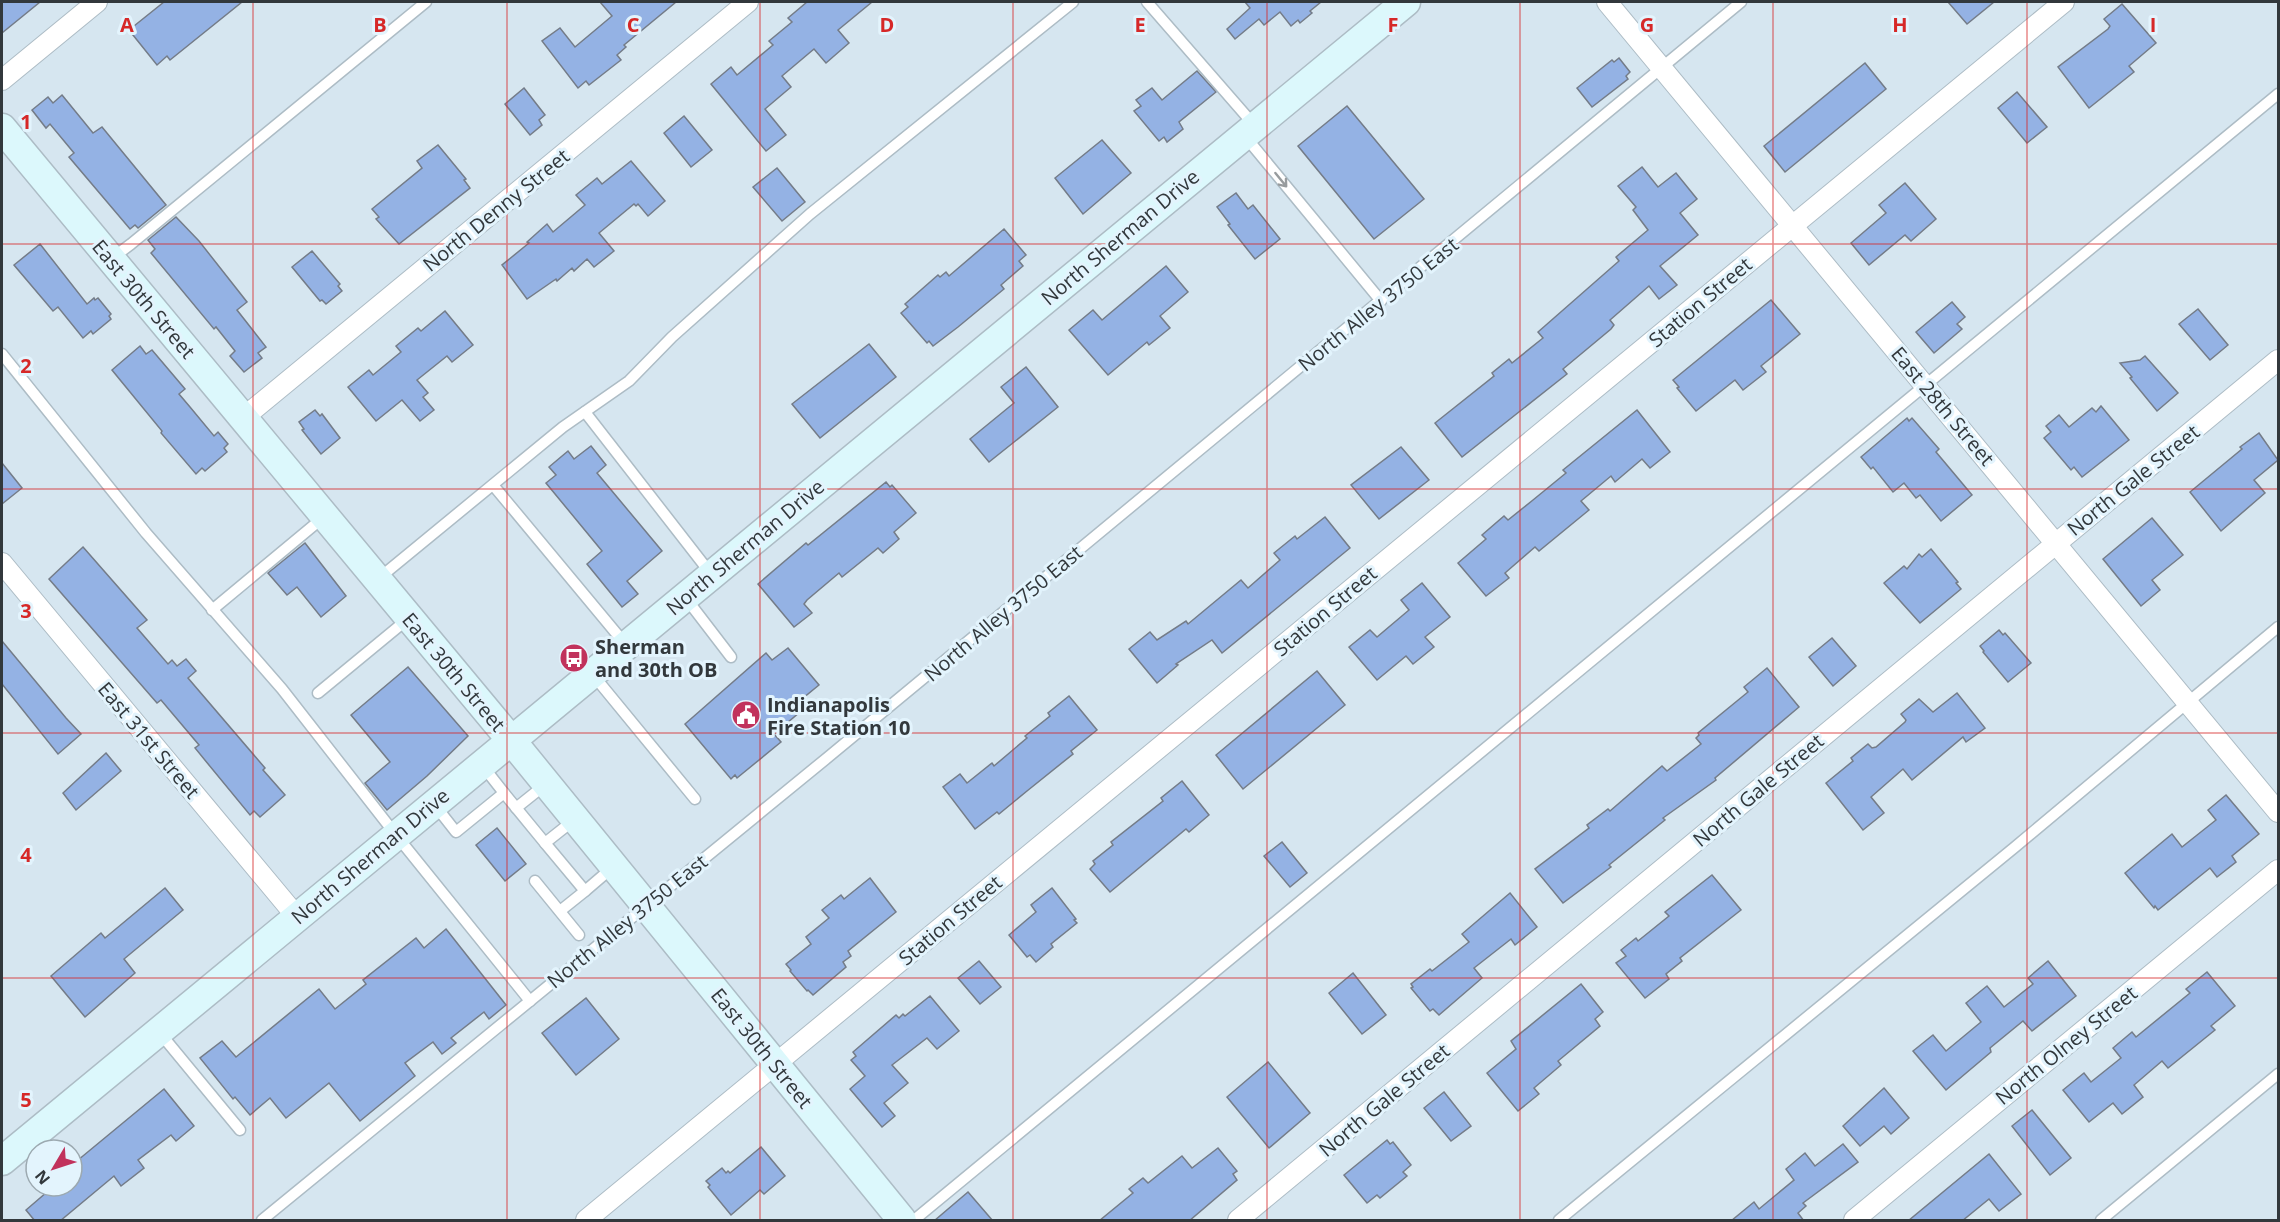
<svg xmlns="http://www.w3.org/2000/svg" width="2280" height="1222" font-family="'Open Sans',sans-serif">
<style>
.building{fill:#94b2e4;stroke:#747c88;stroke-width:1.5}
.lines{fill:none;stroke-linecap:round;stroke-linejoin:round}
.service-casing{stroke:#adbcc5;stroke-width:13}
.minor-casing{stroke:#adbcc5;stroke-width:22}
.secondary-casing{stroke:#adbcc5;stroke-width:31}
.service{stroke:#fff;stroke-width:10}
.minor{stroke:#fff;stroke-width:20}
.secondary{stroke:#dcf8fc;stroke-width:28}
.oneway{stroke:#989c9e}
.grid{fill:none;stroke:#d62828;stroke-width:1.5;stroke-opacity:0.55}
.labels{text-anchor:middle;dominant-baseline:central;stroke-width:6;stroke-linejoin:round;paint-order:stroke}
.street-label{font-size:20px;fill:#32383c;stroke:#e3f4fd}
.poi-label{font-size:20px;font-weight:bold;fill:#32383c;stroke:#e3f4fd;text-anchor:start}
.grid-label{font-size:20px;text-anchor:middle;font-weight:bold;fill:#d62828;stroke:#e3f4fd;stroke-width:6;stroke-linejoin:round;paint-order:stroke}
</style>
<rect width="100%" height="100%" fill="#d6e6f0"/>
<g class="building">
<path d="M2,2H40L2,33Z"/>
<path d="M164,2H242L170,60L167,56L157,65L129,30Z"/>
<path d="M600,2H676L624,45L626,47L617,55L621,60L589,85L586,81L578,88L542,41L560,28L575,47L612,16Z"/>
<path d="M807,2H872L838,30L849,43L826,63L814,49L782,76L791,87L765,109L786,135L766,151L711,84L731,67L737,75L773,45L769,41L792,22L788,18Z"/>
<path d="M1245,2H1321L1310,11L1312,13L1300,23L1298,20L1291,26L1280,12L1264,25L1259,19L1235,39L1227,29L1250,8Z"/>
<path d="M1948,2H1994L1967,24Z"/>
<path d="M2122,4L2156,43L2129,66L2134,72L2089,108L2058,67L2108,29L2110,26L2104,19Z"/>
<path d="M1619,58L1630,72L1626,76L1628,79L1592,107L1577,88L1612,60L1614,62Z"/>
<path d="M1865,63L1886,89L1785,172L1764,146Z"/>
<path d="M1197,71L1216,92L1179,122L1183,129L1167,142L1164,137L1159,141L1134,111L1141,106L1136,100L1152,88L1162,100Z"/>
<path d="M524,88L545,115L539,120L542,125L530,135L505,104Z"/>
<path d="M2017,92L2047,127L2027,143L1998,108Z"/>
<path d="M62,95L93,133L102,127L166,205L138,228L135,225L130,229L69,157L74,153L50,124L46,128L32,110L48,97L53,103Z"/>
<path d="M1347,106L1424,199L1374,239L1298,146Z"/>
<path d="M684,116L712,150L691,167L664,133Z"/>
<path d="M1102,140L1131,173L1083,214L1055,178Z"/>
<path d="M438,145L466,179L464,180L470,188L399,244L376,219L379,217L372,209L422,168L417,161Z"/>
<path d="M631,161L665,201L648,216L638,204L636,206L634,204L599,233L614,251L594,267L587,259L574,271L572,268L557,281L556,279L527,299L502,265L529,243L527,242L547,224L553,232L585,205L576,195L597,178L602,184Z"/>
<path d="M1642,167L1658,187L1676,173L1697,199L1680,213L1698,235L1660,266L1677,285L1659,299L1649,286L1610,320L1614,325L1611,329L1563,369L1567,374L1462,457L1435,423L1494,376L1492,373L1509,359L1512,363L1543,338L1538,332L1619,261L1616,257L1648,230L1633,210L1636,207L1618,186Z"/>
<path d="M777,168L805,202L782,221L753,187Z"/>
<path d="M1905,183L1936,219L1911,241L1905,235L1869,265L1851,243L1886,213L1879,205Z"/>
<path d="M1236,193L1248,209L1253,205L1280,239L1255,259L1228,225L1230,224L1217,207Z"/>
<path d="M176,217L199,241L247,302L237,310L266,347L258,353L262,358L244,372L230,356L235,351L216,327L214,329L151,253L155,249L148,240Z"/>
<path d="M1004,229L1026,255L1019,261L1023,266L1001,285L1004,289L958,327L933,346L929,341L927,343L901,313L908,307L905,304L938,275L940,277L946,272L949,276Z"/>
<path d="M40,244L87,304L94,298L95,300L98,298L111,314L109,316L111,319L93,334L91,331L83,338L58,307L53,311L14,265Z"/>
<path d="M312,251L340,284L338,286L342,291L326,304L322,300L320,301L292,267Z"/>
<path d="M1166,266L1188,292L1160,316L1170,328L1149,345L1147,342L1108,375L1069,330L1093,310L1102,320Z"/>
<path d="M1771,300L1800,334L1761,366L1766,372L1743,390L1735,380L1696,411L1677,388L1679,387L1673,380Z"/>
<path d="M1952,302L1965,317L1957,324L1962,329L1934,353L1916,332Z"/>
<path d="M2198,309L2228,345L2210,360L2179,324Z"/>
<path d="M445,311L473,345L452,362L447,356L417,380L428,393L423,397L434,410L420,421L402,400L376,421L348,387L369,370L373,375L401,352L396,346L418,328L421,331Z"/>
<path d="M869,344L896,377L820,438L792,404Z"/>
<path d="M140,346L146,354L152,350L185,389L179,394L190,407L214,436L218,432L228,444L224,448L227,452L205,471L202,468L196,474L161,433L162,431L112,370Z"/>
<path d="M2145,356L2178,393L2157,411L2130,378L2132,377L2120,363L2140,360Z"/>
<path d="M1026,367L1058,407L989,462L970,439L1014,403L1001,387Z"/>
<path d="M2101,406L2129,440L2082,477L2074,467L2071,470L2044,438L2051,432L2046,426L2059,415L2069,427L2092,408L2096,412Z"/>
<path d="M315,410L320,416L322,414L340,438L321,454L302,430L304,429L299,422Z"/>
<path d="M1637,410L1670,452L1650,468L1642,459L1615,482L1611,476L1581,501L1589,510L1539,551L1535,547L1505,573L1509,578L1486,596L1458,563L1486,539L1482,535L1504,516L1508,520L1533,500L1566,473L1563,470Z"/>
<path d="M1907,418L1909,421L1912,418L1939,449L1936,452L1972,495L1941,521L1920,495L1916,498L1904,483L1893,492L1873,467L1871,469L1861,457Z"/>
<path d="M2259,433L2278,460L2254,480L2265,493L2221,531L2190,492L2242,449L2240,447Z"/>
<path d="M591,446L606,465L597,473L662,551L627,581L638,594L622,607L587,564L602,551L546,483L556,475L549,467L568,451L574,459Z"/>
<path d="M1401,447L1429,480L1379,519L1351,485Z"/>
<path d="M2,463L22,488L2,504Z"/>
<path d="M886,482L890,487L892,485L916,513L894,532L899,539L883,553L878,548L842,577L839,573L807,600L804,604L812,613L794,627L758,584L806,543L808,545Z"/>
<path d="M1325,517L1350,548L1222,653L1212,640L1176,664L1178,665L1157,683L1129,649L1150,632L1157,640L1186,621L1188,624L1241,580L1248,588L1280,560L1274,553L1295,536L1297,539Z"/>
<path d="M2152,518L2183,555L2152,580L2160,590L2141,606L2103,559Z"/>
<path d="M305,543L346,596L321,617L297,587L287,595L268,573Z"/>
<path d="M83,547L147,620L137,628L168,664L172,660L177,666L186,659L196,671L188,678L265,768L263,770L285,795L260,817L254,811L250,815L195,748L199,745L161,700L157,703L49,579Z"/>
<path d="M1931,549L1958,582L1956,583L1961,589L1920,623L1884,583L1904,566L1907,569L1919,554L1922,557Z"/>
<path d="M1422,583L1450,617L1425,637L1434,647L1413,664L1406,656L1377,680L1349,647L1370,630L1377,637L1409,610L1401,600Z"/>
<path d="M1999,630L2003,635L2005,633L2031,663L2008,682L1983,652L1984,651L1980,646Z"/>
<path d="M1832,638L1856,666L1833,686L1809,657Z"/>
<path d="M2,641L66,718L81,734L58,754L2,684Z"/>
<path d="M788,648L819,685L802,699L807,706L774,734L781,742L737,778L735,775L731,779L685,724L766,653L772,660Z"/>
<path d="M408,667L468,736L427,776L387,810L365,783L390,762L351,715Z"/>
<path d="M1767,668L1799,707L1715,778L1716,780L1663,818L1665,820L1609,865L1611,867L1563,903L1535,869L1589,828L1587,825L1608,809L1610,811L1662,766L1667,771L1701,744L1696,738L1699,735L1698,733L1748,692L1744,687Z"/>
<path d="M1317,671L1345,705L1243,789L1216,755Z"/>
<path d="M1957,693L1985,728L1966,742L1963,737L1912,780L1903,769L1871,797L1884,813L1863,830L1826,783L1853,761L1851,758L1868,744L1872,748L1876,747L1905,722L1906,720L1901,714L1919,699L1933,712Z"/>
<path d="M1069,696L1097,730L1071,751L1073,754L1027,791L999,814L997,812L975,829L943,787L960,774L967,783L992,763L994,766L1027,738L1025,736L1050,716L1048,713Z"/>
<path d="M106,753L121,771L76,810L63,793Z"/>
<path d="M1182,781L1209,815L1189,832L1186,829L1110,892L1090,869L1095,864L1093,861L1113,845L1111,842L1163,801L1161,798Z"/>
<path d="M2226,795L2259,834L2232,856L2236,862L2217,877L2210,868L2158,910L2155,906L2154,908L2125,873L2172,834L2182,847L2216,820L2208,810Z"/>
<path d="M497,828L526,864L505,881L476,845Z"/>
<path d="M1282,842L1307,873L1290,887L1264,856Z"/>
<path d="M1712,875L1741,910L1680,958L1682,961L1666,974L1669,979L1645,998L1616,963L1626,956L1621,950L1636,938L1638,941L1669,916L1665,912Z"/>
<path d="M870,878L896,912L848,951L851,956L843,962L846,967L813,995L808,990L807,991L790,971L791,970L786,964L811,944L806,937L829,918L822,910L841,895L844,899Z"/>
<path d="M165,888L183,910L124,959L135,973L85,1017L51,976L101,933L105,938Z"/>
<path d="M1052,888L1076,919L1074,920L1077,923L1051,944L1053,947L1036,962L1030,955L1027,957L1009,935L1036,912L1031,905Z"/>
<path d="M1510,893L1537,927L1515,945L1511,939L1474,968L1482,978L1439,1015L1433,1009L1430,1011L1411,988L1413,987L1411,984L1430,969L1432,971L1469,942L1462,934Z"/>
<path d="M446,929L506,1005L489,1019L484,1012L451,1038L456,1043L442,1054L433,1042L405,1063L415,1076L360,1121L329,1083L286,1118L270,1098L250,1115L235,1097L233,1099L200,1058L222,1041L236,1057L319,989L335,1009L366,984L363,980L416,938L424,948Z"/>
<path d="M979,961L1001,987L980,1004L958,978Z"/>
<path d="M2048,961L2076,996L2032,1031L2023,1021L1990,1048L1991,1052L1946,1090L1913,1051L1933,1035L1946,1051L1981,1022L1966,1003L1987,986L2004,1007L2033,984L2028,978Z"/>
<path d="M2207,972L2235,1006L2211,1026L2215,1030L2168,1068L2162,1061L2134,1085L2143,1097L2122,1114L2113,1103L2089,1122L2063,1090L2084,1073L2091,1082L2121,1058L2113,1048L2132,1032L2136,1037L2190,993L2186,989Z"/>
<path d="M1353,973L1386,1015L1362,1034L1329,993Z"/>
<path d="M1581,984L1603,1012L1595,1019L1600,1026L1558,1061L1561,1065L1534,1088L1539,1094L1518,1111L1487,1073L1516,1049L1511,1041Z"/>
<path d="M930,996L959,1031L937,1049L927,1038L892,1065L908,1083L884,1103L895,1116L882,1127L850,1089L865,1076L851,1060L856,1056L853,1052L896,1015L899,1018L903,1014L905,1016Z"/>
<path d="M586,998L619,1039L576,1075L542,1033Z"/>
<path d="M1268,1062L1310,1113L1269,1148L1227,1097Z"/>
<path d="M1884,1088L1909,1118L1891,1134L1884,1126L1860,1146L1843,1126Z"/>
<path d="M164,1089L194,1126L176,1141L171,1135L138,1160L144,1168L121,1186L114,1176L60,1221H35L26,1210L54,1186H72V1165Z"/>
<path d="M1444,1092L1471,1126L1451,1141L1424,1108Z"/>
<path d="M2032,1110L2071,1158L2050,1175L2012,1126Z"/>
<path d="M1387,1140L1390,1144L1393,1142L1411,1165L1403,1172L1407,1176L1380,1198L1377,1195L1367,1203L1344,1175Z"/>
<path d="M1843,1144L1858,1162L1803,1203L1806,1206L1798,1213L1804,1221H1731L1754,1202L1759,1209L1794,1180L1786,1169L1805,1153L1815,1166Z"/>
<path d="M761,1147L785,1176L764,1194L760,1190L731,1215L708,1187L710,1185L706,1181L722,1168L726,1173L728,1171L730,1173Z"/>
<path d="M1218,1148L1237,1171L1233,1174L1237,1180L1189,1221H1099L1133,1193L1129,1189L1143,1178L1148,1183L1182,1156L1192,1168Z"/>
<path d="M1989,1154L2021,1194L1999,1211L1989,1199L1962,1221H1908Z"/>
<path d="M968,1192L993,1221H934Z"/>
</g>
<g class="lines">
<g class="service-casing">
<g id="service">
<path d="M1147,2L1255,126"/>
<path d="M1244,135L1381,301"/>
<path d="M111,259L131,244L426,2"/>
<path d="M2,354L146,533L282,689L396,835L530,1001"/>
<path d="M585,412L711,574"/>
<path d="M493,485L626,645"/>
<path d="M378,579L563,427L629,381L672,337L810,214L1073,2"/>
<path d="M685,597L731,657"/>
<path d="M212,610L325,516"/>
<path d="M594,676L695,799"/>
<path d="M318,693L409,618"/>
<path d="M482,765L504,793"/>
<path d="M434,804L456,832L504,793L545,843L574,820"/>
<path d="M516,808L546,784"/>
<path d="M545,843L585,891L613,867"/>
<path d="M535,881L579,935"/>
<path d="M560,911L585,891"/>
<path d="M160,1033L240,1130"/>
<path d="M262,1220L827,758L1741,2"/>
<path d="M914,1220L2278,94"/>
<path d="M1559,1220L2015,847L2278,627"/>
<path d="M2101,1220L2278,1074"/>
</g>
</g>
<g class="minor-casing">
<g id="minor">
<path d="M1607,2L2278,812"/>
<path d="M2,80L97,2"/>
<path d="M243,418L748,2"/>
<path d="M2,563L297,917"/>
<path d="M586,1220L2064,2"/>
<path d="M1238,1220L2278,360"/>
<path d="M1854,1220L2278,870"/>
</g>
</g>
<g class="secondary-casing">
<g id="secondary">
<path d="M2,128L511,740L902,1220"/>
<path d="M2,1161L1406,2"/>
</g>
</g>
<use href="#service" class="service"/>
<use href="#minor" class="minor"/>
<use href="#secondary" class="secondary"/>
</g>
<defs><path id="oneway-shaft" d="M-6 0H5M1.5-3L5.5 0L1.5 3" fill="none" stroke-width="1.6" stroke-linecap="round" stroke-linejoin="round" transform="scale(1.5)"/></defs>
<use class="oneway" href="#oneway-shaft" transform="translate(1281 180) rotate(51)"/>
<path class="grid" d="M253,2V1220M507,2V1220M760,2V1220M1013,2V1220M1267,2V1220M1520,2V1220M1773,2V1220M2027,2V1220M2,244H2278M2,489H2278M2,733H2278M2,978H2278"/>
<defs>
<g id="bus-disc" transform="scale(1.5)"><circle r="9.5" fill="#c1325c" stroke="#e3f4fd"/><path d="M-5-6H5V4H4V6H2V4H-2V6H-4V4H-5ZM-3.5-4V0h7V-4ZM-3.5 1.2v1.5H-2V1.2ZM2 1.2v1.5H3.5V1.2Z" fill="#fff"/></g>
<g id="civic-disc" transform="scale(1.5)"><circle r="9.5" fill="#c1325c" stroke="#e3f4fd"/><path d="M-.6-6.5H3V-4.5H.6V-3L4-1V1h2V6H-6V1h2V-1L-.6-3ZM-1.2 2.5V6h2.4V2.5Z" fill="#fff"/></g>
</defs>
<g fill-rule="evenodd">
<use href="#bus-disc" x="574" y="658"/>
<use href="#civic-disc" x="746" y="715"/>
</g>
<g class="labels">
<g class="street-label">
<text transform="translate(496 210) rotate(-39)">North Denny Street</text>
<text transform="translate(1120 237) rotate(-40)">North Sherman Drive</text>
<text transform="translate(144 299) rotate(50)">East 30th Street</text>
<text transform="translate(1700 302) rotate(-40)">Station Street</text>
<text transform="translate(1378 304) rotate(-39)">North Alley 3750 East</text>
<text transform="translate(1943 406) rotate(50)">East 28th Street</text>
<text transform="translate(2133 480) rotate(-39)">North Gale Street</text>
<text transform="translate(745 547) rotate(-40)">North Sherman Drive</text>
<text transform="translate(1325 611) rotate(-40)">Station Street</text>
<text transform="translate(1003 613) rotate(-40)">North Alley 3750 East</text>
<text transform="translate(454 672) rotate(50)">East 30th Street</text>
<text transform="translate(149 740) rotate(50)">East 31st Street</text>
<text transform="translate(1758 790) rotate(-40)">North Gale Street</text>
<text transform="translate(370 856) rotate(-40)">North Sherman Drive</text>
<text transform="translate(950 920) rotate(-40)">Station Street</text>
<text transform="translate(627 921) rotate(-39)">North Alley 3750 East</text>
<text transform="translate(2066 1045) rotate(-39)">North Olney Street</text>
<text transform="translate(762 1048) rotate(51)">East 30th Street</text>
<text transform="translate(1384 1100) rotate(-40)">North Gale Street</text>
</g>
<g class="poi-label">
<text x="595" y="646">Sherman<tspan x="595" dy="23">and 30th OB</tspan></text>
<text x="767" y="704">Indianapolis<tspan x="767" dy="23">Fire Station 10</tspan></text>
</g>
</g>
<g class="grid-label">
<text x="127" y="32">A</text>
<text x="380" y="32">B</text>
<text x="633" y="32">C</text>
<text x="887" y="32">D</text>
<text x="1140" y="32">E</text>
<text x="1393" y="32">F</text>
<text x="1647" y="32">G</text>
<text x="1900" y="32">H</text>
<text x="2153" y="32">I</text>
<text x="26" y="129">1</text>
<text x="26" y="373">2</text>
<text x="26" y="618">3</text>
<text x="26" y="862">4</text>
<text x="26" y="1107">5</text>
</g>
<rect width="2280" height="1222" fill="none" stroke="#32383c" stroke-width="6"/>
<g transform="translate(54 1168) rotate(231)"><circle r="28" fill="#e3f4fd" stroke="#9ca9b0" stroke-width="1.5"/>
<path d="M0-4.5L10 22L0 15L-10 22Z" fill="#c1325c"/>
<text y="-9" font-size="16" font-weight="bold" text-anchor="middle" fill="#32383c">N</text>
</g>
</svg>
